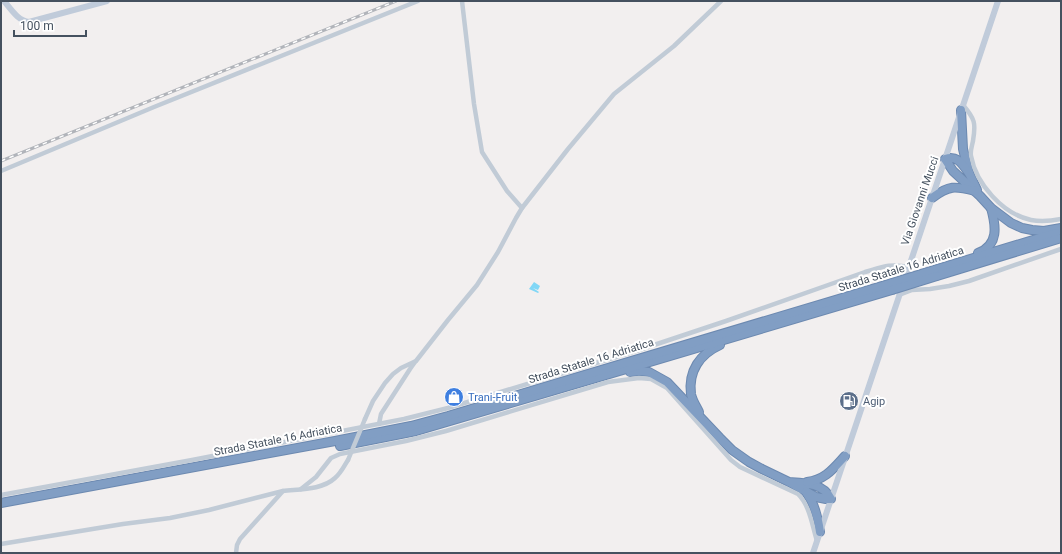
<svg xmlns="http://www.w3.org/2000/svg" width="1062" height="554" font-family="Roboto,sans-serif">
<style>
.water{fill:#81d7f6}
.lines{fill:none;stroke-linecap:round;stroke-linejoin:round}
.highway-casing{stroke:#6c89b0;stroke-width:10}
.street{stroke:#c1cbd6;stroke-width:4.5}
.secondary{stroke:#c0cbda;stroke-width:6}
.highway{stroke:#819ec4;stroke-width:8}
.rail-casing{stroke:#b1b4ba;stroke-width:3}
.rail{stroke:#fff;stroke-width:1.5;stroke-dasharray:4.5;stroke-linecap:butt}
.highway-bridge-casing{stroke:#6c89b0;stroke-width:10;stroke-linecap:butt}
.street-bridge{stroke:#c1cbd6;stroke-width:4.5}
.highway-bridge{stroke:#819ec4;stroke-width:8}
.labels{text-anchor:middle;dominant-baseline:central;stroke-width:4;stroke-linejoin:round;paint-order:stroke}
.street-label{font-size:11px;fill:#45515f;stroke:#fff}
.shop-label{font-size:11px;fill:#366cbe;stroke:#fff;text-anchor:start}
.service-label{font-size:11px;fill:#4e5e75;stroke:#fff;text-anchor:start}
</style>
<rect width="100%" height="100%" fill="#f2efef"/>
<path class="water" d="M534,282L540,286L538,290L533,288L539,292L538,293L529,289Z"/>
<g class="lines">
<g class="highway-casing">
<g id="highway">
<path d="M961,110L963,149L969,173L977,190"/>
<path d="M969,173C962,164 958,155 945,159L953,171L980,196L991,208L1011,223L1022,228L1032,230L1044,231L1061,228"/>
<path d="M932,198C949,185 955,186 975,191"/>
<path d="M978,253C999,245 996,226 991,208"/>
<path d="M934,270L1056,233"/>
<path d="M937,276L1061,238"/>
<path d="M630,372L640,371L649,372L667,382L720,438L732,450L749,462L762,469L789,482L816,497L826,499H831C823,483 805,483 789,482"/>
<path d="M699,412C696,406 692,400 691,394C688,371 700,354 720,345"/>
<path d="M340,446L416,431L596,378L892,290"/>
<path d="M807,482C825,480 833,469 845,456"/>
<path d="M806,492C815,504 818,517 820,532"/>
<path d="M1,503L335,441L411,426L448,416L892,283"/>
</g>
</g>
<g class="street">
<path d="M462,1L474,104L482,152L507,191L522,208"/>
<path d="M963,105C975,119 976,123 973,141C972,146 970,151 971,156C976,184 1003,214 1031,220C1041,222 1051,221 1061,219"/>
<path d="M1,171L154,107L418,1"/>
<path d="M899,295L912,290L930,289L949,286L969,281L1061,249"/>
<path d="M365,419L373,401L385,383L393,374L401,368L416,361L448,320L477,285L498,252L516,218L522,208L568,149L614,94L674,46L721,1"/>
<path d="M379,424L381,414L410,369L415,362"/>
<path d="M301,489L316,477L331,458L340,454L406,441L446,431L608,382L639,378L651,379L667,388L731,460L740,467L798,494C810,506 812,525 817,541"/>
<path d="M1,495L192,460L404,419L448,408L639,350L726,321L865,272C882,267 890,263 909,267"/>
<path d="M1,544L123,524L170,518L209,510L283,491"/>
<path d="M236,553L237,545L240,539L283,491C300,489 322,490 335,478C341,473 344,466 348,460"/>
</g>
<g class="secondary">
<path d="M4,1C11,9 18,21 29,22L107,1"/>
<path d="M813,553L998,1"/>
</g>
<use href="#highway" class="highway"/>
<g class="rail-casing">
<path id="rail" d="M1,161L396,1"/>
</g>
<use href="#rail" class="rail"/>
<g class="highway-bridge-casing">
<g id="highway-bridge">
<path d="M892,283L934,270"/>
<path d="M892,290L937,276"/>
</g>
</g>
<path class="street-bridge" d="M348,460L365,419"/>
<use href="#highway-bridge" class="highway-bridge"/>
</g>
<defs>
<g id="shop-disc" transform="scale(1)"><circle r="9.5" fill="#3f7fe0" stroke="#fff"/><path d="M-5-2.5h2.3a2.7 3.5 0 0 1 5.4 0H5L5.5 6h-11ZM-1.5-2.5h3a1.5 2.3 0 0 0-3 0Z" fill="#fff"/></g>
<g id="fuel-disc" transform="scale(1)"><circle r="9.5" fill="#5c6f8a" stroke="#fff"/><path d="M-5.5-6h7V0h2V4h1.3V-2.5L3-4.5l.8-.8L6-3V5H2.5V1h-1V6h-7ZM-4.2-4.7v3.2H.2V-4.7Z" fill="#fff"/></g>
</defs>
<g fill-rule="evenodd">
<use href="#shop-disc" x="454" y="397"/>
<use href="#fuel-disc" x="849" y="401"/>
</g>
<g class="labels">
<g class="street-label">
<text transform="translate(920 201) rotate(-71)">Via Giovanni Mucci</text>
<text transform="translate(901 269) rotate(-17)">Strada Statale 16 Adriatica</text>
<text transform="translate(591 361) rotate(-17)">Strada Statale 16 Adriatica</text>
<text transform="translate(278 440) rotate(-11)">Strada Statale 16 Adriatica</text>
</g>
<g class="shop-label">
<text x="468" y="397">Trani-Fruit</text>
</g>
<g class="service-label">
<text x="863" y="401">Agip</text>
</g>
</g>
<rect width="1062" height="554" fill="none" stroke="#45515f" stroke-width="4"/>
<path d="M14 30v6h72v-6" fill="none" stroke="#45515f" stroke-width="2"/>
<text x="20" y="30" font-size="12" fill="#45515f" stroke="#ffffff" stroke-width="3" paint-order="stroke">100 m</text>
</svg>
